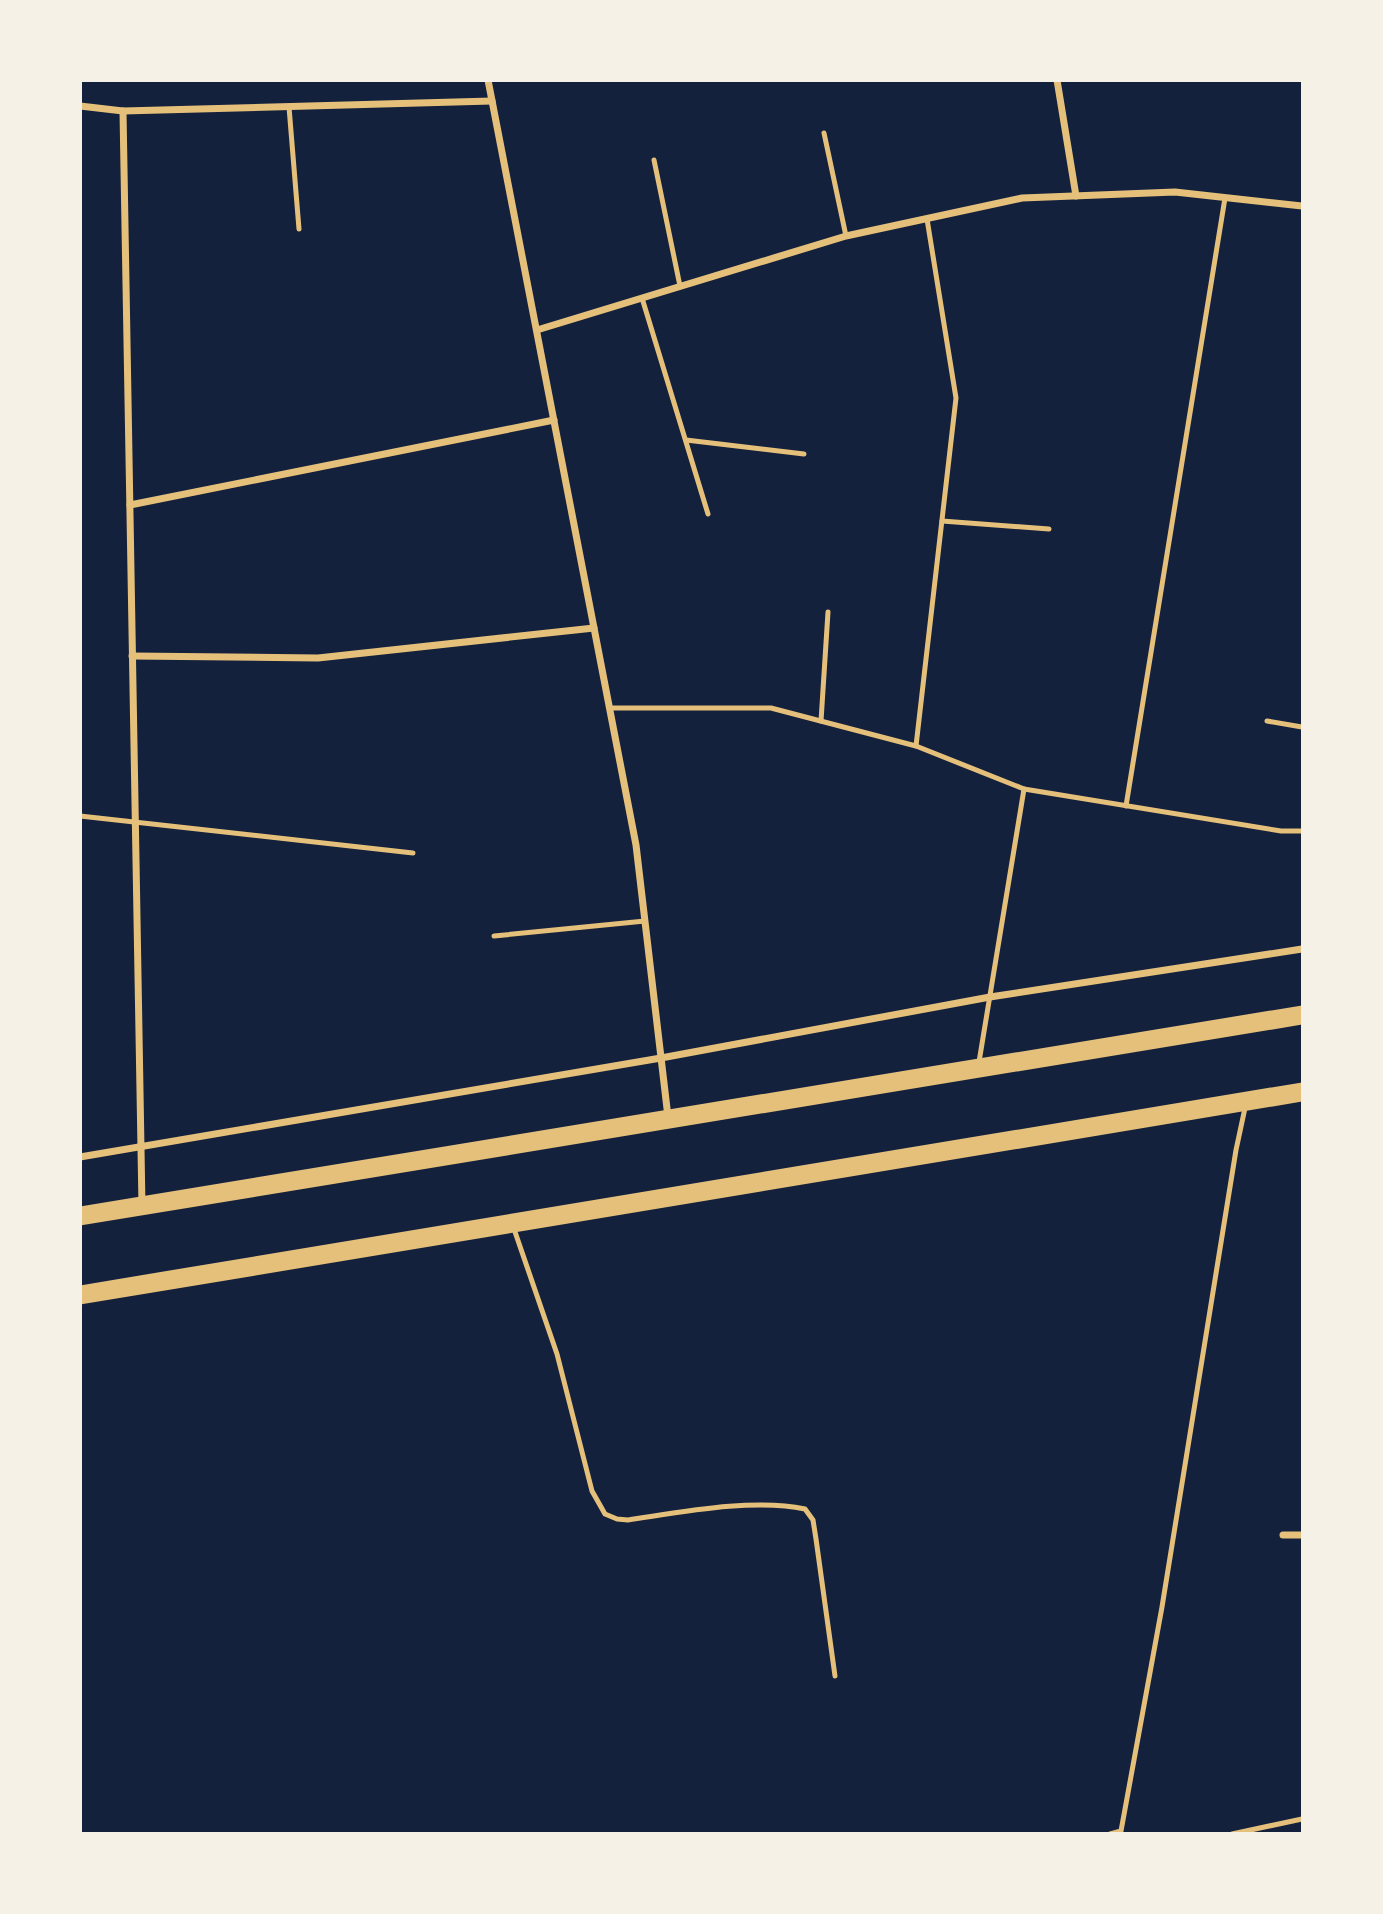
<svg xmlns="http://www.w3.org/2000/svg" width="1383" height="1914" font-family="Manrope,sans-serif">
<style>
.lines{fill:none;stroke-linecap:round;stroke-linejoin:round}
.service{stroke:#e5c07b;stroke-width:5}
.minor{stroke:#e5c07b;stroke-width:7}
.trunk{stroke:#e5c07b;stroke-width:19}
</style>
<rect width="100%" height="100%" fill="#14213d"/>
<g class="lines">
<g class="service">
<path d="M289,107L299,229"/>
<path d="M824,133L846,236"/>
<path d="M654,160L680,286"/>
<path d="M642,298L708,514"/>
<path d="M686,440L804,454"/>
<path d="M942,521L1049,529"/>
<path d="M610,708H771L916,746L1024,789L1281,831H1302"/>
<path d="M821,721L828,612"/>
<path d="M1267,721L1302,727"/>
<path d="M916,746L956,398L927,219"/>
<path d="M1126,806L1225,198"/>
<path d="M80,816L413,853"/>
<path d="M494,936L645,921"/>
<path d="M979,1062L1024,789"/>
<path d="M513,1226L557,1354L592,1491L605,1514L617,1519L628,1520C682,1512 752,1498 805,1509L813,1520L816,1539L835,1676"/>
<path d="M1110,1834L1121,1831L1162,1607L1236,1150L1245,1108"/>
<path d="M1232,1834L1302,1819"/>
</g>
<g class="minor">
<path d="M488,80L636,845L668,1117"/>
<path d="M1057,80L1076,196"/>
<path d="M80,106L123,111L492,101"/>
<path d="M123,111L142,1206"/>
<path d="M537,330L846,236L1022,198L1175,192L1302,206"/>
<path d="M130,505L554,420"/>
<path d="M132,656L318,658L594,628"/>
<path d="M80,1157L661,1058L990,997L1302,949"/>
<path d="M1283,1535H1302"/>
</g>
<g class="trunk">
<path d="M80,1216L1302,1015"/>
<path d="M80,1295L1302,1092"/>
</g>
</g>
<rect width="1383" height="1914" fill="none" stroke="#f6f1e7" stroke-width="164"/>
</svg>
